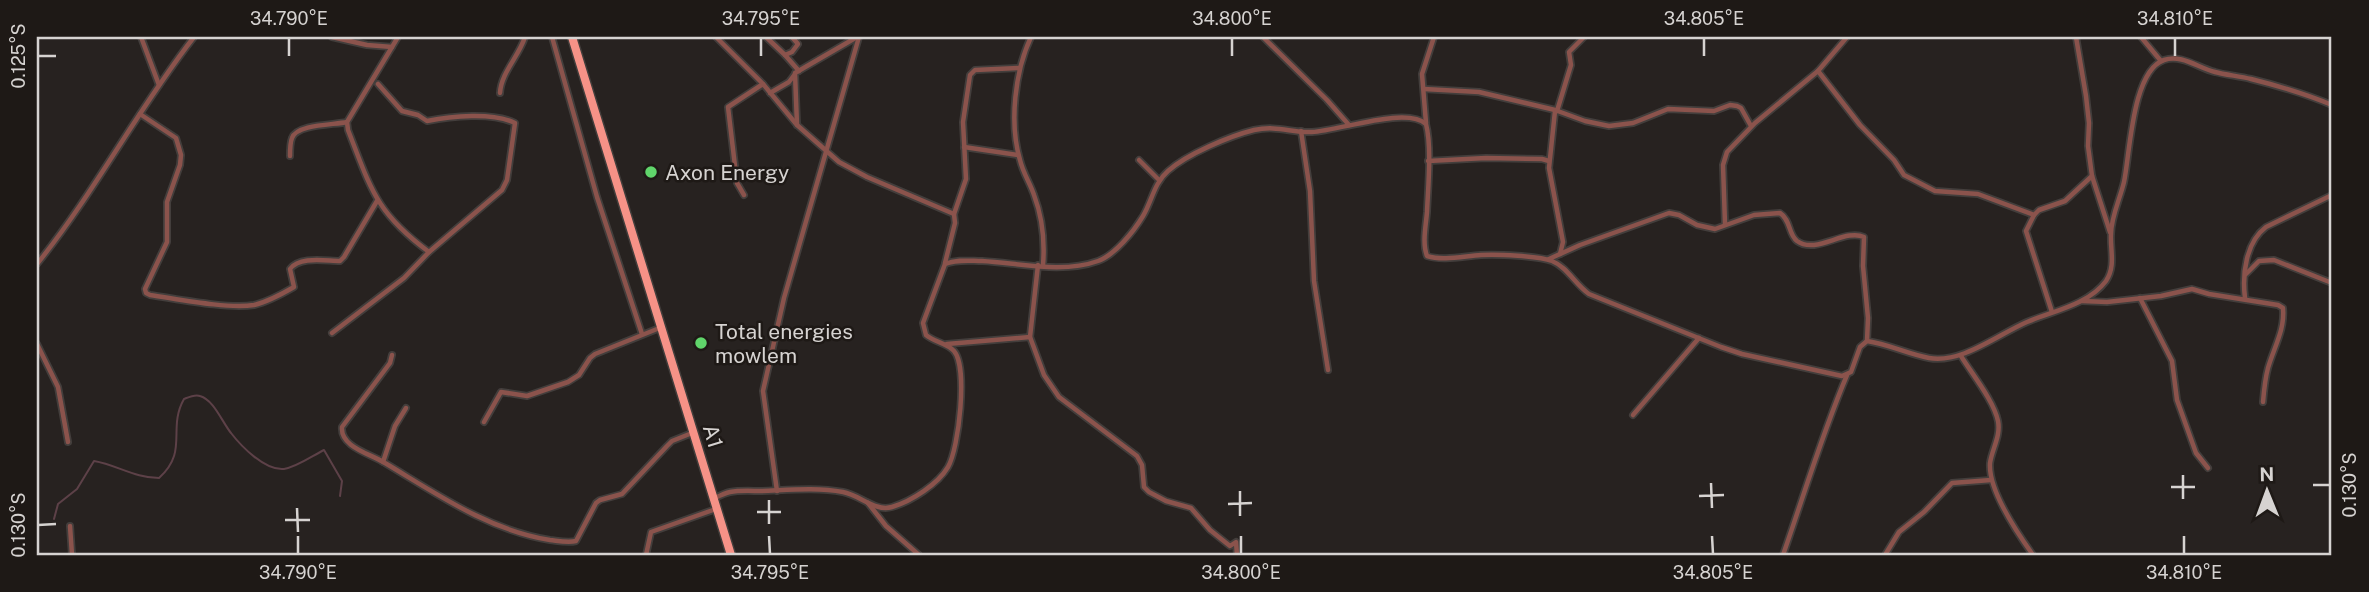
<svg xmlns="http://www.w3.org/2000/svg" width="2369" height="592" font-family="'Public Sans',sans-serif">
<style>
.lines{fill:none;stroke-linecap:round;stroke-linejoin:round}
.stream{stroke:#5d4148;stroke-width:2}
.minor-casing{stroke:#433e3c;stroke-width:8}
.trunk-casing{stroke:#433e3c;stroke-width:11}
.minor{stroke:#8b534c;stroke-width:4.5}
.trunk{stroke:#f69287;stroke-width:8}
.ticks{fill:none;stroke:#d6d3d1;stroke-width:2.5}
.poi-dot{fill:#60d56b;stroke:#1e1916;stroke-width:2.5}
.labels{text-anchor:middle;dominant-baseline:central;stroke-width:5;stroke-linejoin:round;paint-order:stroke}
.poi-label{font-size:21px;fill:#d6d3d1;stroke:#1e1916;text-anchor:start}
.street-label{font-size:21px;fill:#d6d3d1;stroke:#1e1916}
.neatline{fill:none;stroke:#d6d3d1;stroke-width:2.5}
.ticks-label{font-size:18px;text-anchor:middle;fill:#d6d3d1}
</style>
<rect width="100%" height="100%" fill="#272220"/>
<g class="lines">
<path class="stream" d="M54,519L58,504L77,489L94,461C117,465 135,478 159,478C189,451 167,429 184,399C189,397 195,394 200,396C214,400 222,422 231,433C241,446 265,471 284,469C297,467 312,456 324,450L342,481L340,496"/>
<g class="minor-casing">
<g id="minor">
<path d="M141,37L159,85"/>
<path d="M332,37L367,45L392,47"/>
<path d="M398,37L347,122L348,130C371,189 376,213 429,252"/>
<path d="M552,37L597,197L642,334"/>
<path d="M716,37L763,84L797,125L839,162L867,177L954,214L955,223L945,263"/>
<path d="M766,37L785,55L792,52L798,44L792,37"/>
<path d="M1031,37C1015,71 1009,123 1020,160C1023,173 1030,183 1034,195C1043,219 1045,240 1043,265"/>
<path d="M1263,37L1327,100L1349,125"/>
<path d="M2076,37L2086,96L2089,123L2088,146L2092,176L2110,232"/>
<path d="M2141,37L2161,61"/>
<path d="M785,55L799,71"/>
<path d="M1818,71L1860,125L1894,160L1904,175L1935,191L1978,194L2034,215"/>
<path d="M1424,89L1479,92L1555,110L1585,121L1609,126L1633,123L1668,109L1714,111L1730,105L1737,106L1741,108L1751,126"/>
<path d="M500,93C501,73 519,56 525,37"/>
<path d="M770,93L789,82L795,74"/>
<path d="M1555,111L1549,168L1563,242L1560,254"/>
<path d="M1557,111L1571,65L1569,52L1584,37"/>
<path d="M140,114L176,138L181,155L180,165L167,202V242L145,289L146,293L150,295C178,299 226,309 254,305C267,302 282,294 294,287L290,269C300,256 325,261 340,261L344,257L377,201"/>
<path d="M1426,123L1422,74L1434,37"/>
<path d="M797,125L795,73L857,37"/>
<path d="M1301,131L1310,191L1314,281L1328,370"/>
<path d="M964,147L1018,155"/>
<path d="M290,156C290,151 290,143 292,138C297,124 334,125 347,122"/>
<path d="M1139,160L1159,180"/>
<path d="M1428,161L1486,158L1542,159L1549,161"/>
<path d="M744,195L737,183L728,107L763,84"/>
<path d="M954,214L966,179L963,122L970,75L975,70L1019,68"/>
<path d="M1725,224L1723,165L1727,152L1755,123L1818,71L1847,37"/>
<path d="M1549,259L1580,245L1669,213L1679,215L1697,225L1715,229L1754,215L1780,213C1791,220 1788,234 1797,241C1816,255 1845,228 1864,237L1863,266L1868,318L1867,341"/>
<path d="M37,264C95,192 137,110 194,37"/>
<path d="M1038,265L1030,337L1044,375L1059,397L1137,456L1142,465L1144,487L1149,492L1166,501L1191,508L1210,530L1230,546L1236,542L1237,555"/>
<path d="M2246,274L2259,261L2274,260L2332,283"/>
<path d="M2140,298L2172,361L2177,400L2196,453L2208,468"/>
<path d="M2245,298C2242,274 2246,242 2266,227L2332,195"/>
<path d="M2082,301L2107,302L2161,296L2192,289L2209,294L2278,305L2283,308C2285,330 2274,347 2268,368C2265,379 2264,390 2263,402"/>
<path d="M2052,312L2026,231L2034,215L2039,210L2065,201L2092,176"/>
<path d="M332,333L404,278L429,252L502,190L507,180L515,123C493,112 451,116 427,121L418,115L402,111L378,84"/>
<path d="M37,344L58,387L68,442"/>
<path d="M947,344L1030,337"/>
<path d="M392,355L390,363L342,427C340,447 371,454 385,463C437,494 488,530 550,540C559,541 568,543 576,541L596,503L600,500L622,494L667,446L672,441L692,433"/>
<path d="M1961,356C1972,374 1994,401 1998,421C2001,436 1992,449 1990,463C1988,490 2018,534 2033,555"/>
<path d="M1633,415L1699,338"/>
<path d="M484,422L501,392L527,396L568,382L579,375L590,358L595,354L662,327"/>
<path d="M383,462L395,426L406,408"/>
<path d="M777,491L763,391L784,298L859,37"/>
<path d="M715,498C719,496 725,493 730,492C740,490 752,491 762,491C788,490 817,487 843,492C860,495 875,512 892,507C912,501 938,484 948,467C959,448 968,367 954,351C947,343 934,342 926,335L923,323L945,264C957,259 970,261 982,261C1019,263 1062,274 1098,261C1115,255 1134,231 1143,216C1152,201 1154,183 1168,171C1187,154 1230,136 1254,130C1278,125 1291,133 1312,132C1339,131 1406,106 1426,124C1432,147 1428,188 1427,212C1426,225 1422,243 1427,256C1443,261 1464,256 1481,255C1497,254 1539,256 1552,261C1567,267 1575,284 1589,294L1721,347L1742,354L1842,376L1851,372L1860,347L1867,341C1888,344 1908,354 1929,358C1961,364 1997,335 2027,322C2053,311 2088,305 2106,281C2116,266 2110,250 2111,234C2111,217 2120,199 2124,182C2130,154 2132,71 2164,60C2182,54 2198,68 2215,72C2226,75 2239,76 2251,79C2279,86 2306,94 2332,105"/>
<path d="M868,503L886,526L919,555"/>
<path d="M70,526L72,555"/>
<path d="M646,555L651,532L716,509"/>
<path d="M1783,555C1804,495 1822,434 1847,375"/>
<path d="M1885,555L1899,532L1924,512L1952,483L1991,480"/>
</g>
</g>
<g class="trunk-casing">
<path id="trunk" d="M572,37L731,555"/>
</g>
<use href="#minor" class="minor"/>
<use href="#trunk" class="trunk"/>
</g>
<path class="ticks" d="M289,38V56M761,38V56M1232,38V56M1704,38V56M2175,38V56M38,56H56M2183,475V499M1711,483L1712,508M2313,485H2330M2171,487H2195M1240,491V516M1699,496L1724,495M769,500V524M1228,504L1252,503M297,508L298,532M757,512H781M285,520H310M38,525L56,524M298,536V554M769,536L770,554M1241,536V554M1712,536L1713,554M2184,536V554"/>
<g class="poi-dot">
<circle cx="651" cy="172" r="7"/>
<circle cx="701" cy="343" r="7"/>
</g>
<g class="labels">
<g class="poi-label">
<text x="665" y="172">Axon Energy</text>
<text x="715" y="331">Total energies<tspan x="715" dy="24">mowlem</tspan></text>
</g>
<g class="street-label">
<text transform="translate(713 436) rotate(73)">A1</text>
</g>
</g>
<rect width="2369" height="592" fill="none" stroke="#1e1916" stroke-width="77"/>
<g transform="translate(2267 491) rotate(359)" stroke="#1e1916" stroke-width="5" paint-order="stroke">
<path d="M0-5L12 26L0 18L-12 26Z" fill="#d6d3d1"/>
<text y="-10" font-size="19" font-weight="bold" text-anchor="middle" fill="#d6d3d1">N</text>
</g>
<rect x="38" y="38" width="2292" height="516" class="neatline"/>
<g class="ticks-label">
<text x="289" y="25">34.790°E</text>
<text x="761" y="25">34.795°E</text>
<text x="1232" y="25">34.800°E</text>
<text x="1704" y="25">34.805°E</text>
<text x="2175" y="25">34.810°E</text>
<text transform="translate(19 56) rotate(-90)" y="6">0.125°S</text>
<text transform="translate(2350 485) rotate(-90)" y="6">0.130°S</text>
<text transform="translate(19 525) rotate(-90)" y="6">0.130°S</text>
<text x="298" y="579">34.790°E</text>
<text x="770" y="579">34.795°E</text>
<text x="1241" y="579">34.800°E</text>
<text x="1713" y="579">34.805°E</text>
<text x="2184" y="579">34.810°E</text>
</g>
</svg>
